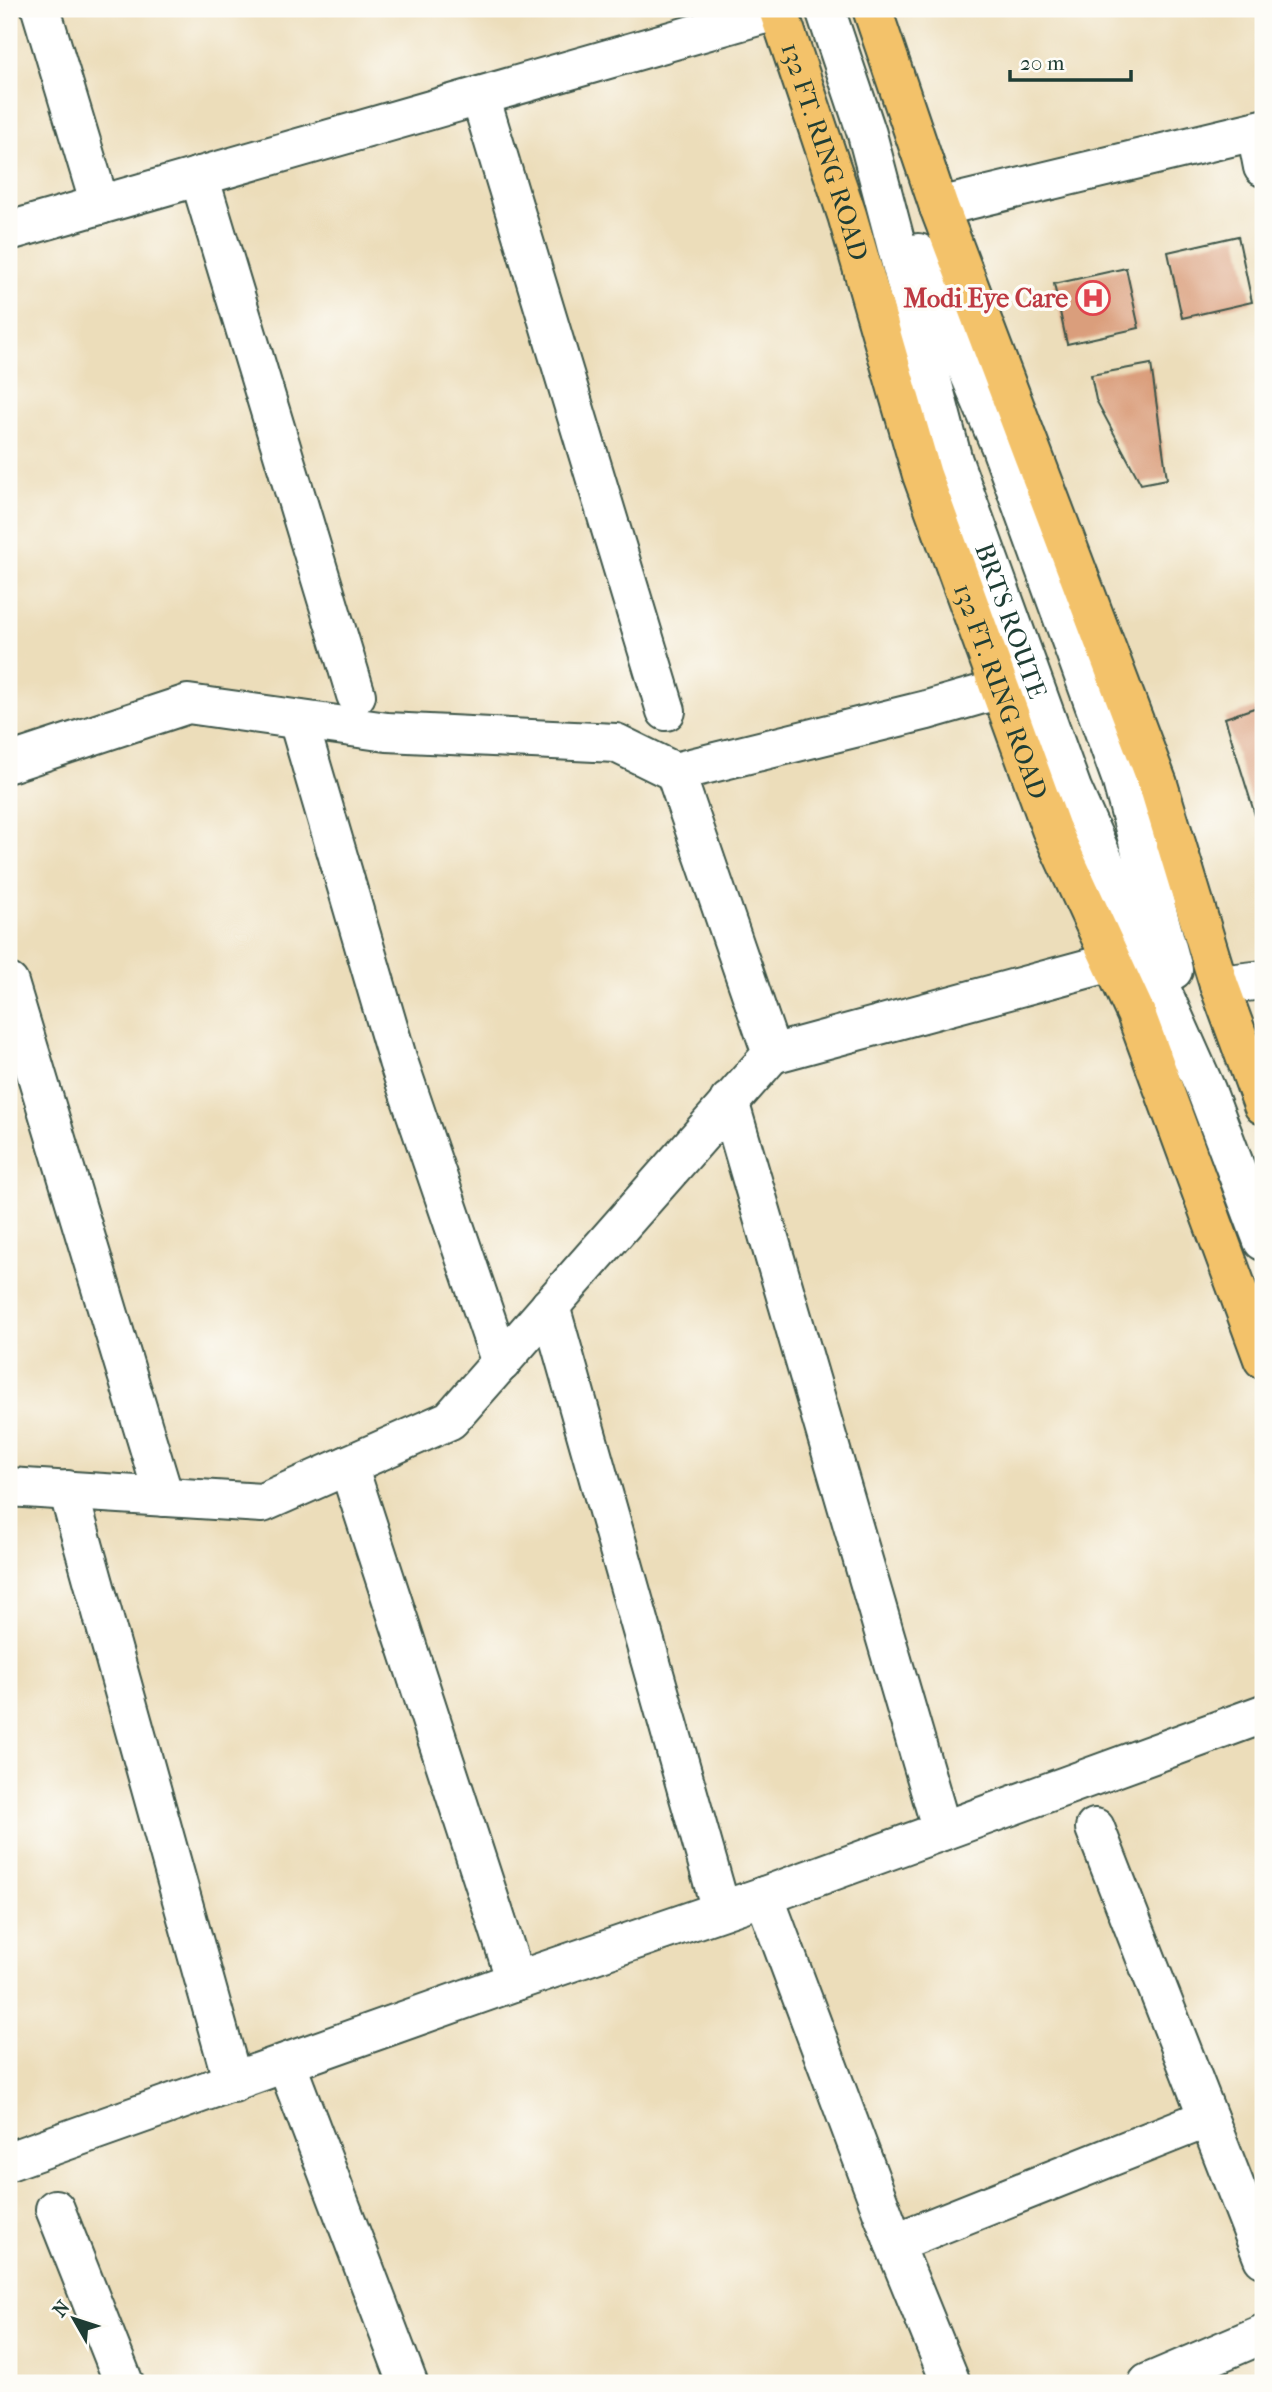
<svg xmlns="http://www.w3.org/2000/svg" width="1272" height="2392" font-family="'IM FELL French Canon',serif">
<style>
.building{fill:#da9e7b}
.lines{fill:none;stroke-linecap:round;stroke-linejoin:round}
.minor-casing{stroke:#3e5548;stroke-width:42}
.major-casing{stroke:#3e5548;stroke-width:42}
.minor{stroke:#fff;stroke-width:38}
.major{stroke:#f3c26a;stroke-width:38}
.labels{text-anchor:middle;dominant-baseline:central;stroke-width:7;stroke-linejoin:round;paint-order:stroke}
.street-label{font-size:26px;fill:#1f3d34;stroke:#fdfcf7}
.health-label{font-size:26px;font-weight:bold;fill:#be3a42;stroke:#fdfcf7;text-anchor:end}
</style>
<rect width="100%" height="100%" fill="#fdfcf7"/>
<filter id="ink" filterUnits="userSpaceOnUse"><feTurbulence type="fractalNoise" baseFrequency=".0143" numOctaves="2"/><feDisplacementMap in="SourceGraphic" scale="14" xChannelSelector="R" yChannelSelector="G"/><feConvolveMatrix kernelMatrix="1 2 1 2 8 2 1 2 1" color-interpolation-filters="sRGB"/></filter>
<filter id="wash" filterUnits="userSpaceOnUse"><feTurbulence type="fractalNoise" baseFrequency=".00686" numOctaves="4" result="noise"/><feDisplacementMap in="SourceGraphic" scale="28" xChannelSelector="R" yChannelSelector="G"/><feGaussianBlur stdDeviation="1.57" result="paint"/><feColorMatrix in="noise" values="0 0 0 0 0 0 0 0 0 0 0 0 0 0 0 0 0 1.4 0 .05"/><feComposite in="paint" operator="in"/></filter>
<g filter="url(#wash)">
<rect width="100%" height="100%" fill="#ecddba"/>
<g id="blocks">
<g class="building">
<path d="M1238,236L1252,302L1182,318L1168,252Z"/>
<path d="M1126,268L1139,328L1067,344L1054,284Z"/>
<path d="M1151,364L1167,479L1141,484L1096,400L1091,375Z"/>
<path d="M1263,705V841L1225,718Z"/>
</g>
</g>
</g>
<g filter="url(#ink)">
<use href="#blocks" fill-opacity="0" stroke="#3e5548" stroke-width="2"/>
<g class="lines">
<g class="minor-casing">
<g id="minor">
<path d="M41,9L100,205"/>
<path id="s1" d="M825,9L867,134L953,461L1072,789L1206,1090L1263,1241"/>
<path d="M480,96L666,711"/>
<path d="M1256,131L1263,167"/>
<path d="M199,176L356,695"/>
<path d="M939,207L1263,129"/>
<path d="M9,231L779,10"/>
<path d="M918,253L1000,445L1121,778L1173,970"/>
<path d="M298,720L398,1061L501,1363"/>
<path d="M9,763L188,704L387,732L616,743L675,772L772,1054L450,1420L262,1503L9,1487"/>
<path d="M675,772L927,710L1000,689"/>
<path d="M9,983L164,1497"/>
<path d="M1219,985L1263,980"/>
<path d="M772,1054L1112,962"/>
<path d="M729,1101L942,1831"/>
<path d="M550,1306L721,1910"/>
<path d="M348,1465L516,1981"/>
<path d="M68,1490L233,2083"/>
<path d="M1095,1828L1263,2258"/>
<path d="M764,1896L894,2243L951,2383"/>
<path d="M286,2063L408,2383"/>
<path d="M9,2161L516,1981L764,1896L1263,1714"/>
<path d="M55,2209L124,2383"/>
<path d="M894,2243L1208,2118"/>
<path d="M1148,2383L1263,2334"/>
</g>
</g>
<g class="major-casing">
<g id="major">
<path id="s2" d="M778,9L847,215L922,475L1051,829L1136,1014L1263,1359"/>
<path d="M872,9L939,207L1158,784L1219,985L1263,1105"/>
</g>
</g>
<use href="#minor" class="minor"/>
<use href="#major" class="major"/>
</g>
</g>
<defs>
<g id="hospital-ring" transform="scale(1.75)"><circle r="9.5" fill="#fdfcf7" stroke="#e0444e" stroke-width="1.5"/><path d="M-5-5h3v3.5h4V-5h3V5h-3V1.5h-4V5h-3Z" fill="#e0444e"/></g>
</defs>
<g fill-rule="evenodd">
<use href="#hospital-ring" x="1093" y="298"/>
</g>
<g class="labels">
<g class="street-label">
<text stroke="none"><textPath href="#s2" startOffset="150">132 FT. RING ROAD</textPath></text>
<text stroke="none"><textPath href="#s1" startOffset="640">BRTS ROUTE</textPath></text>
<text stroke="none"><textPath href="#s2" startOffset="718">132 FT. RING ROAD</textPath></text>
</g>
<g class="health-label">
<text x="1068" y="298">Modi Eye Care</text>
</g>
</g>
<rect width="1272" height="2392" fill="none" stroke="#fdfcf7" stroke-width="35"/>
<g transform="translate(74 2319) rotate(309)" stroke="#fdfcf7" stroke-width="5" paint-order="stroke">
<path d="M0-5L12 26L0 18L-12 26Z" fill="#1f3d34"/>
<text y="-10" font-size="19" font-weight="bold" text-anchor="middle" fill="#1f3d34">N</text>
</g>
<path d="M1010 70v10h121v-10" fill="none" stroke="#1f3d34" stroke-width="3.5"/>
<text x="1020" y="70" font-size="21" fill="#1f3d34" stroke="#fdfcf7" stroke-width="5" paint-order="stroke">20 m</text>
</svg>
